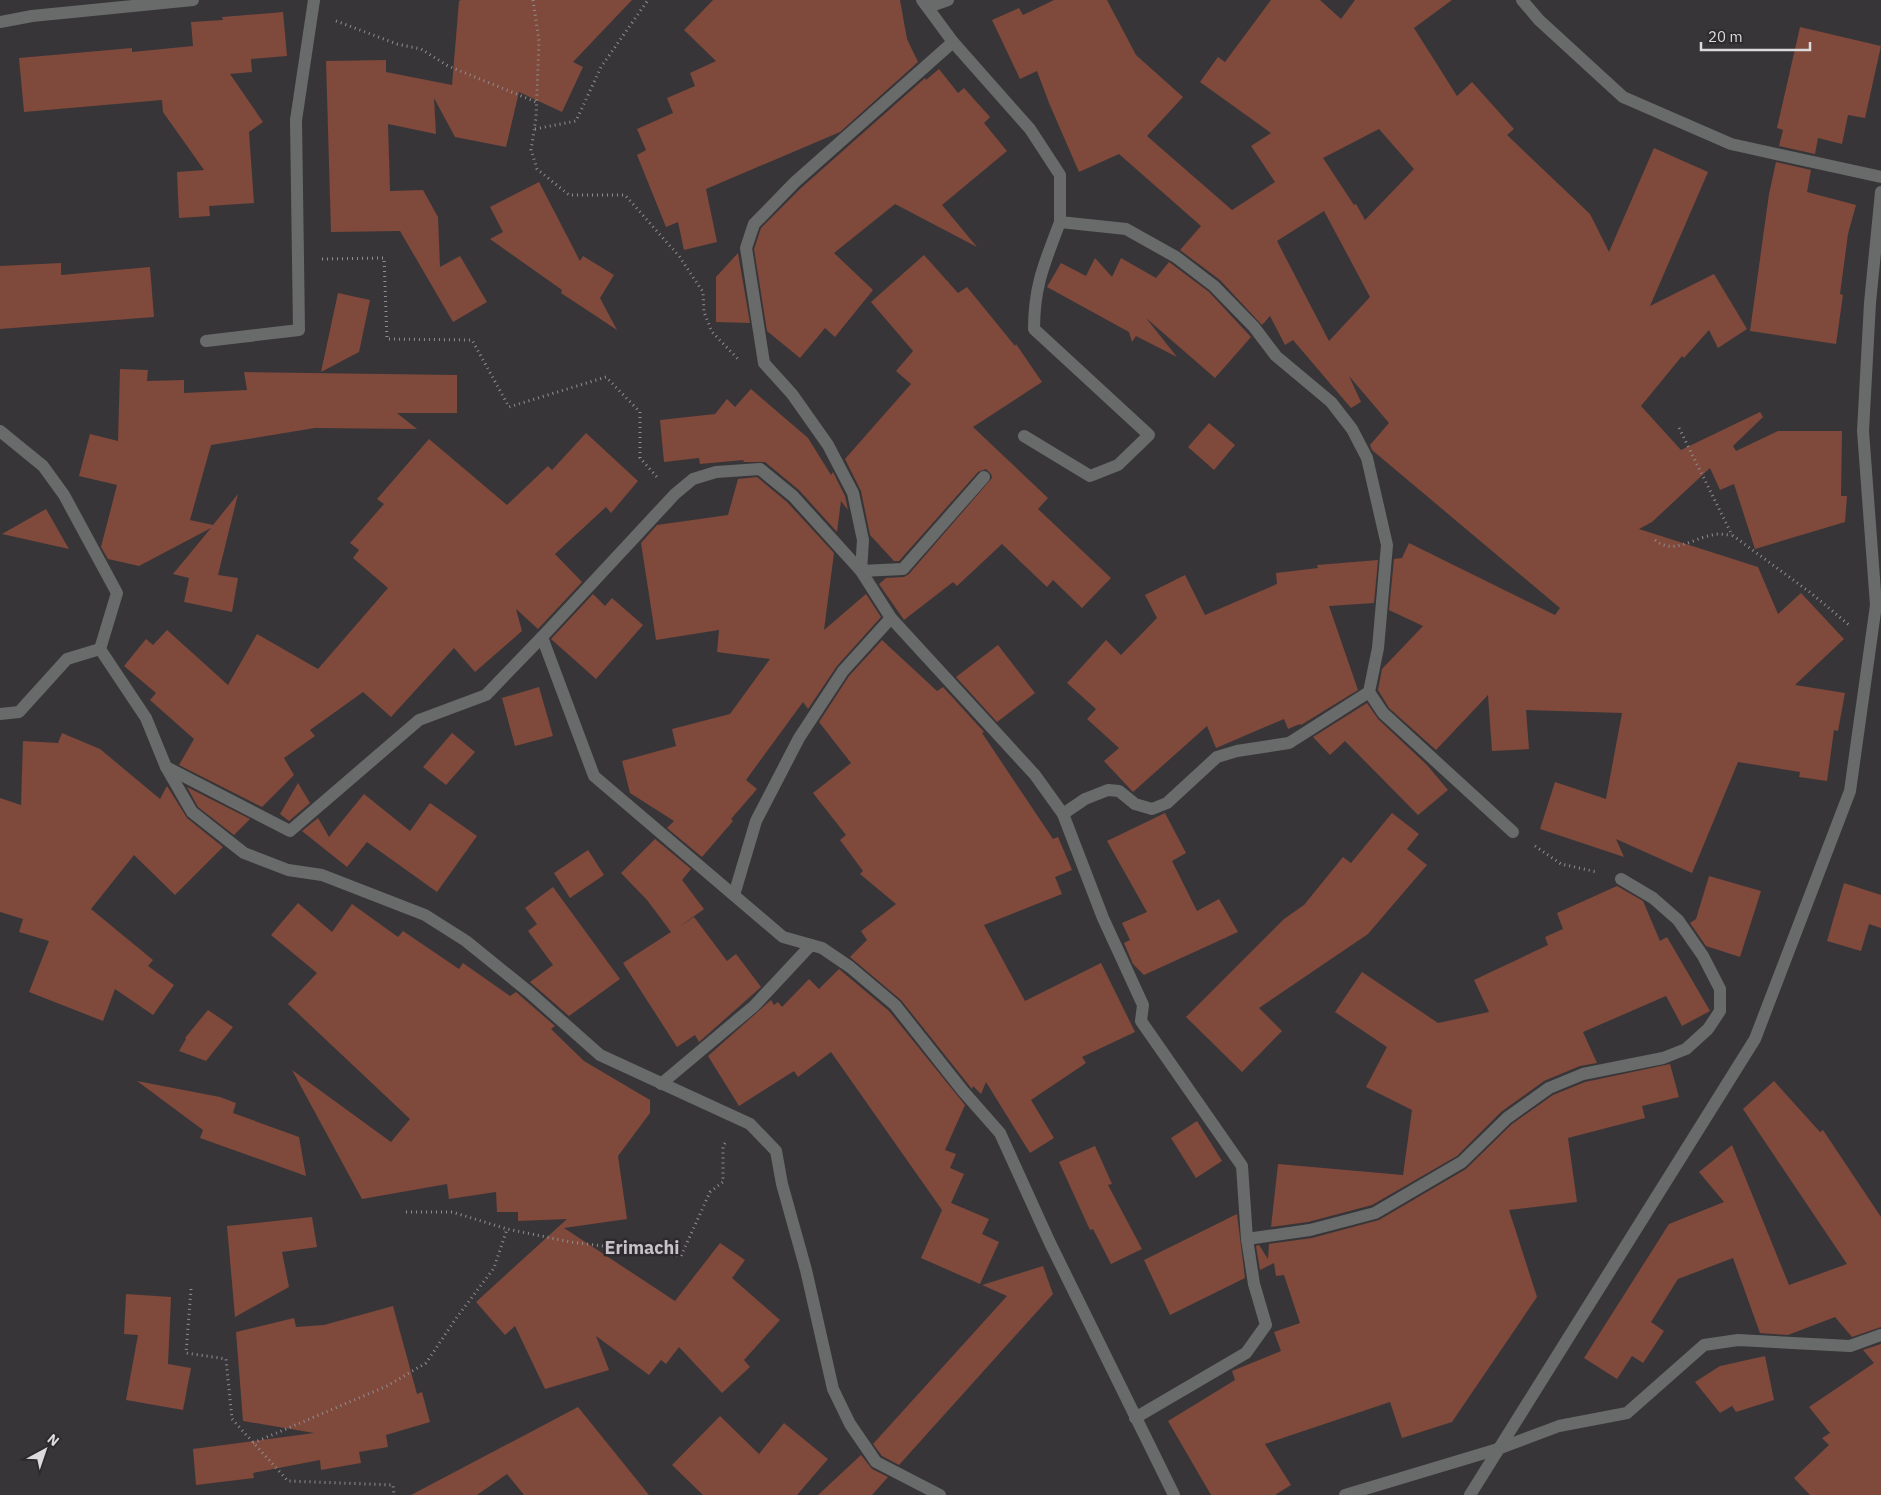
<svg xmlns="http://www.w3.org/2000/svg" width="1881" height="1495" font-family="'IBM Plex Sans',sans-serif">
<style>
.building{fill:#7f493b;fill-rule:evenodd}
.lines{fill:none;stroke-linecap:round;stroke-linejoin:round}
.path{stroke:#908e91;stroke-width:3;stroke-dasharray:1 4;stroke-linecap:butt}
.street{stroke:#696b6a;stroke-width:12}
.labels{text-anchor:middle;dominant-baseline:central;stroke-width:5;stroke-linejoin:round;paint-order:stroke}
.quarter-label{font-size:18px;font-weight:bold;fill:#c6c2c7;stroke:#2e2b2f}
</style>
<rect width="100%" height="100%" fill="#383539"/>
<g class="building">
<path d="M461,0H632L573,62L583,67L562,112L519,92L506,147L455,137L434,98L436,134L388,124L390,191L423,190L438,217L440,267L460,256L487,302L453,322L400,231L331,232L326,61L386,60V72L452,85L459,1Z"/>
<path d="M713,0H900L907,39L918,62L840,132L706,189L717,242L684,250L678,222L666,227L637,155L646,150L637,129L673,113L667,98L695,86L690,73L716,61L684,30Z"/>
<path d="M1054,0H1107L1136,55L1183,97L1147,136L1232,210L1275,182L1251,146L1271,133L1200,82L1218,57L1225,62L1271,0H1320L1341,19L1355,0H1452L1414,28L1457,96L1472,82L1514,129L1507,135L1590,214L1609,252L1654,148L1708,172L1650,306L1714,274L1747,329L1718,348L1709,330L1684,358L1682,356L1641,406L1681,450L1760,412L1763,417L1733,446L1736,451L1778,431H1842L1841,496H1847L1845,522L1755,549L1734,484L1720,490L1710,468L1652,522L1639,529L1758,567L1778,614L1801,593L1844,639L1795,685L1845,693L1838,731L1834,730L1827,781L1799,777L1800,772L1738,762L1692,873L1616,839L1624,857L1540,829L1555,782L1606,799L1622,713L1526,710L1529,749L1492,751L1488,695L1436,750L1389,708L1378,690L1382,669L1423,626L1389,610L1394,559L1402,558L1409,543L1555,615L1560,608L1372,450L1370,445L1389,423L1349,376L1361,402L1351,408L1293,340L1285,345L1270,316L1262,325L1220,280L1180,250L1201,226L1119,154L1079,172L1049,103L1037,71L1020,79L992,20L1019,8L1023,15ZM1379,129L1414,169L1365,220L1356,204L1354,205L1323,158ZM1324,211L1370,297L1329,341L1277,241Z"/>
<path d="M283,12L287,56L251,59L252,72L230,74L263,122L249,132L254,203L209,206L210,216L179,218L177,172L204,170L163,112L162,100L24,112L19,58L132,48V52L193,46L191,22L223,20L222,17Z"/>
<path d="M1800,27L1881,46L1865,118L1848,115L1842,144L1818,138L1815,154L1779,146L1783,130L1777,128Z"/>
<path d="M939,69L958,93L964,88L990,117L984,123L1007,151L942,205L977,247L895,204L834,253L873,290L835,337L825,328L800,358L767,331L754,249L761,228L801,188L925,78L926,80Z"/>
<path d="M1776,162L1811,170L1807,192L1856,205L1848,234L1840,294L1843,295L1836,344L1750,331L1769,194Z"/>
<path d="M539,182L580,261L583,256L614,275L600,298L617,330L561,293L562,290L490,239L503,232L490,207Z"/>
<path d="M738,253L750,323L716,322V277Z"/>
<path d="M924,255L958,293L967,287L1015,346L1016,344L1042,382L973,427L1048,498L1038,509L1111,578L1082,608L1053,580L1047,587L1002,544L957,586L953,582L904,620L879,584L886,578L904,577L909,574L992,478L991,474L986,469L978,472L899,561H894L870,535L861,491L845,459L911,384L896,371L913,351L871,302Z"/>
<path d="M1095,258L1112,277L1121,258L1156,278L1169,262L1209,292L1251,337L1215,378L1146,318L1177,357L1136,336L1132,342L1129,332L1047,287L1061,263L1086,276Z"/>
<path d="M61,263V275L150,267L154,317L0,329V266Z"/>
<path d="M338,293L370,300L359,352L321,372Z"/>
<path d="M120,369L148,370L147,381L184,380V393L247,390L244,372L457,375V413H397L417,429L315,428L211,445L190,520L213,525L238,494L218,575L238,578L232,612L184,602L189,578L173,574L211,528L139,566L108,559L101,547L117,485L79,476L90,434L118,441Z"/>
<path d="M751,389L808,438L831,475L833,472L845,496L848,510L841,501L837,532L799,490L765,462H743L744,460L700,464L699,458L664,462L660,420L715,414L727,399L735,407Z"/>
<path d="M1209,423L1235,445L1214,470L1188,447Z"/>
<path d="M586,433L638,481L611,513L606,507L555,554L582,582L538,629L516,609L522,631L475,672L454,648L391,717L363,692L310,730L315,736L284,758L294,775L262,807L179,765L194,739L150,700L156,693L124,666L146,639L153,645L167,630L228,685L257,634L318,669L388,588L353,558L359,550L350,543L384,504L377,499L429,439L507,505L548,466L552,470Z"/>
<path d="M757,477L787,502L834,553L824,630L866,594L881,617L837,666L808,709L803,702L746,780L757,789L731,819L733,821L702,857L667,828L674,821L630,793L622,761L676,746L672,729L730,714L770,659L717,652L719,630L656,640L641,543L657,525L728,515L738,479Z"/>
<path d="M46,509L69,549L2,534Z"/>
<path d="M1378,560L1374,603L1329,606L1358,690L1301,725L1300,724L1288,729L1284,719L1216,748L1207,726L1133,792L1104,761L1119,748L1087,719L1096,709L1067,683L1106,640L1121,655L1157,618L1145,595L1185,575L1205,615L1277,584L1276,573L1318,568L1317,565Z"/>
<path d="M593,594L605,606L612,598L643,625L596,679L551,639Z"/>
<path d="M882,640L937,691L943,687L984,732L982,733L1053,839L1058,837L1072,870L1055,877L1062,894L984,925L1025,1001L1101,963L1135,1032L1082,1057L1086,1063L1031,1100L1054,1138L1030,1153L986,1082L981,1094L973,1086L972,1089L901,1000L850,957L867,940L861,931L896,904L860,874L863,871L840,840L846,835L813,793L851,763L819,722L849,676Z"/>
<path d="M998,645L1035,693L997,722L956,677Z"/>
<path d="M539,687L553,736L515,746L502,698Z"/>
<path d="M1367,703L1378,719L1427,765L1448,790L1418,815L1345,741L1330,755L1313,737Z"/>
<path d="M62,733L100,749L160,799L167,786L187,818L223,847L175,895L134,855L91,909L153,960L148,966L174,985L153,1015L115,989L103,1021L29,992L49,941L19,932L23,919L0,912V798L21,805L23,741L58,743Z"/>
<path d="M452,733L475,752L446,785L423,767Z"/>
<path d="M298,783L310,803L289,821L280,814Z"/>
<path d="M187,787L250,819L234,835L198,807Z"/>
<path d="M364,794L410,831L430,803L477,836L437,892L367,842L347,867L302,831L318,818L329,837Z"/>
<path d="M1165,813L1186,853L1172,861L1197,911L1219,899L1238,932L1144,975L1133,964L1124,943L1130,940L1122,923L1147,912L1107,841Z"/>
<path d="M1392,813L1419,834L1407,849L1427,865L1368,934L1259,1008L1282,1031L1242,1072L1186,1017L1284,919L1304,905L1343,857L1351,863Z"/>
<path d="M655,839L691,869L682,880L704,909L679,927L694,917L727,961L736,954L761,987L699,1042L695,1035L677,1047L623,963L671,932L647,900L621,873Z"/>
<path d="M588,850L604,875L570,898L554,873Z"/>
<path d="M1709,876L1761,891L1740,957L1706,946L1690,923L1696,919Z"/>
<path d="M1844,883L1881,895V928L1869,924L1861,951L1827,941Z"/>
<path d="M1617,886L1643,901L1660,941L1667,937L1710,1011L1682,1026L1666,996L1583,1032L1597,1063L1580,1066L1544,1081L1501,1112L1457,1156L1372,1205L1308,1222L1271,1227L1278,1164L1403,1175L1412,1110L1366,1087L1387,1047L1335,1012L1362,972L1438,1023L1489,1012L1474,980L1548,945L1545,937L1563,929L1557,913Z"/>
<path d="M553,887L620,979L569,1016L530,982L553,965L528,931L537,924L525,908Z"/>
<path d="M298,903L332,932L352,904L398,937L403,931L459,969L463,963L510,996L516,992L555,1026L551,1029L584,1061L650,1100V1113L618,1156L627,1219L564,1228L675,1301L720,1243L745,1260L732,1278L780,1320L744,1360L750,1367L722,1393L679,1347L666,1364L661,1360L649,1375L596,1336L609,1370L545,1389L515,1326L505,1335L476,1302L567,1219L518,1221V1212H497L496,1192L449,1199L447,1184L362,1199L292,1070L391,1142L410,1119L288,1004L317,973L271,935Z"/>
<path d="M839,969L889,1011L965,1105L945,1150L956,1154L950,1168L964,1174L951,1203L989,1219L982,1234L999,1242L980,1284L921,1258L942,1210L831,1052L798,1077L794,1071L739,1106L708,1056L771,1000L774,1005L778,1002L782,1007L809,979L819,989Z"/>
<path d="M208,1010L233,1027L206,1061L179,1051L186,1039L185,1038Z"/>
<path d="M1670,1064L1679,1097L1642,1106L1645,1118L1568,1138L1577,1202L1509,1210L1537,1297L1452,1422L1402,1438L1390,1402L1265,1444L1291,1485L1275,1495H1211L1168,1421L1235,1380L1232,1371L1281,1351L1274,1332L1300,1323L1284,1275L1276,1276L1274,1263L1260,1270L1256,1246L1259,1245L1268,1259L1269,1244L1312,1238L1379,1220L1466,1169L1512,1124L1553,1095L1585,1082Z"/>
<path d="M137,1081L220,1097L236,1103L233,1113L299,1137L306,1176L200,1138L203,1130Z"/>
<path d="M1774,1081L1820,1132L1823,1130L1881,1217V1327L1852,1337L1835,1317L1788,1335L1760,1333L1733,1258L1678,1279L1651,1322L1664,1331L1643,1363L1632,1356L1617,1379L1584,1358L1669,1224L1724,1202L1699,1172L1732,1145L1789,1285L1847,1264L1743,1109Z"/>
<path d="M1197,1121L1222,1161L1196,1178L1171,1138Z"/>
<path d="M1095,1146L1112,1184L1108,1185L1142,1249L1111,1264L1093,1229L1090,1230L1059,1162Z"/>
<path d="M1237,1214L1245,1278L1170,1315L1144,1260Z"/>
<path d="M312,1217L317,1247L282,1252L289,1287L235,1317L227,1226Z"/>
<path d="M1043,1266L1053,1294L899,1465L882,1456L873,1444L1007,1296L982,1285Z"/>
<path d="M126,1294L171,1297L168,1364L191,1368L183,1410L126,1400L138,1335L124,1334Z"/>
<path d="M393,1306L417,1394L422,1392L430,1422L386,1435L388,1447L359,1452L361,1463L321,1470L320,1460L253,1473L254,1478L196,1485L193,1449L314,1433L243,1421L236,1332L294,1318L296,1327L324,1325Z"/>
<path d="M1881,1344V1495H1810L1794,1478L1829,1445L1822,1438L1830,1433L1809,1407L1874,1363L1863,1350Z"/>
<path d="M1765,1356L1774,1400L1736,1412L1732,1406L1720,1413L1695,1382L1720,1366Z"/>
<path d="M578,1407L649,1495H524L507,1474L477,1495H411Z"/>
<path d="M720,1416L759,1454L784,1423L828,1459L797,1495H703L672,1465Z"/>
<path d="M861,1455L872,1469L888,1477L872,1495H818Z"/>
</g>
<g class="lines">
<g class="path">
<path d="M533,0L539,41L536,118L531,150L537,169L569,195H625L679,256L703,292L704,312L712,332L738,359"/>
<path d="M336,21L397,44L421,49L448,66L536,102"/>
<path d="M535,129L576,121L601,67L648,0"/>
<path d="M322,259L384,258L387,339L472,340L509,407L606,377L640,412V458L657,477"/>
<path d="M1679,428L1732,535L1811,593L1849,625"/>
<path d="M1655,540C1673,555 1692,539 1712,535C1718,533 1725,535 1732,535"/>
<path d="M1535,846L1561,864L1597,872"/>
<path d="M406,1212H452L507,1229L571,1242L681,1256L710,1192L723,1182V1146L727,1140"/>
<path d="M191,1289L186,1353L226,1359L232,1419L288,1481L393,1485L394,1495"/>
<path d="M253,1443L387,1386L426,1363L457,1317L494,1268L507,1229"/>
</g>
<g class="street">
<path d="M922,0L953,42L1030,129L1060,175V222L1126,229L1176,257L1214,286L1254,327L1276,356L1331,402L1352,429L1367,458L1387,545L1378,648L1369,692L1289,743L1237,751L1217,757L1167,803L1152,809L1135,804L1119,791L1108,790L1085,799L1063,814"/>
<path d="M1522,0L1539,20L1623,97L1731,144L1881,177"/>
<path d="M928,7L948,0"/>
<path d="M0,22L32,16L193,0"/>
<path d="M953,42L795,182L754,224L746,248L764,363L792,394L828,445L853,493L863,540L861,571L891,618L1035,775L1063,814L1103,918L1143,1005L1141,1021L1242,1166L1247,1239L1254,1284L1266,1325L1246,1353L1135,1418"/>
<path d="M206,341L299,330L296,120L314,0"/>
<path d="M0,431L43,466L64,495L117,593L100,649L67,659L19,712L0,714"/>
<path d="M1024,436L1090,476L1118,465L1149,435L1034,329C1034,285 1045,262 1060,222"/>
<path d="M984,477L903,569L861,571L793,496L760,469L716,472L693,479L675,494L542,637L594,776L783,937L822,948L850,967L895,1005L963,1091L1000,1133L1050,1243L1174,1495"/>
<path d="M100,649L146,718L166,767L192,812L244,853L288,870L322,875L425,915L466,941L529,992L600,1055L750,1124L776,1151L782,1184L806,1270L833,1389L850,1424L876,1462L940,1495"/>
<path d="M1369,692L1383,713L1513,832"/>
<path d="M166,767L290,831L419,720L486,695L542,637"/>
<path d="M734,895L756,821L799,738L843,671L891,618"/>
<path d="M661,1084L754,1006L811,945"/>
<path d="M1247,1239L1310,1230L1375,1213L1462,1162L1507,1118L1549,1088L1583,1074L1663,1058L1686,1049L1708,1029L1720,1011V989L1703,956L1678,920L1653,898L1621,879"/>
<path d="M1345,1495L1498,1449L1559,1426L1627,1413L1704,1345L1738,1340L1850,1346L1881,1335"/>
<path d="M1470,1495L1755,1039L1850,791L1876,605L1863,431L1870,303L1881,192"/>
</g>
</g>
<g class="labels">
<g class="quarter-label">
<text x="642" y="1247">Erimachi</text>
</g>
</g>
<g transform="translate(45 1450) rotate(40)" stroke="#2e2b2f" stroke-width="4" paint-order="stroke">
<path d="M0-4L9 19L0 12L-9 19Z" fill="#dcdadc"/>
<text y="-8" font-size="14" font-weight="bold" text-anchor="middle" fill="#dcdadc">N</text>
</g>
<path d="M1701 42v8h109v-8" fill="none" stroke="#dcdadc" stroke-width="2.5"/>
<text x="1708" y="42" font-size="15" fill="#dcdadc" stroke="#2e2b2f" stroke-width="4" paint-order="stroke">20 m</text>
</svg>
